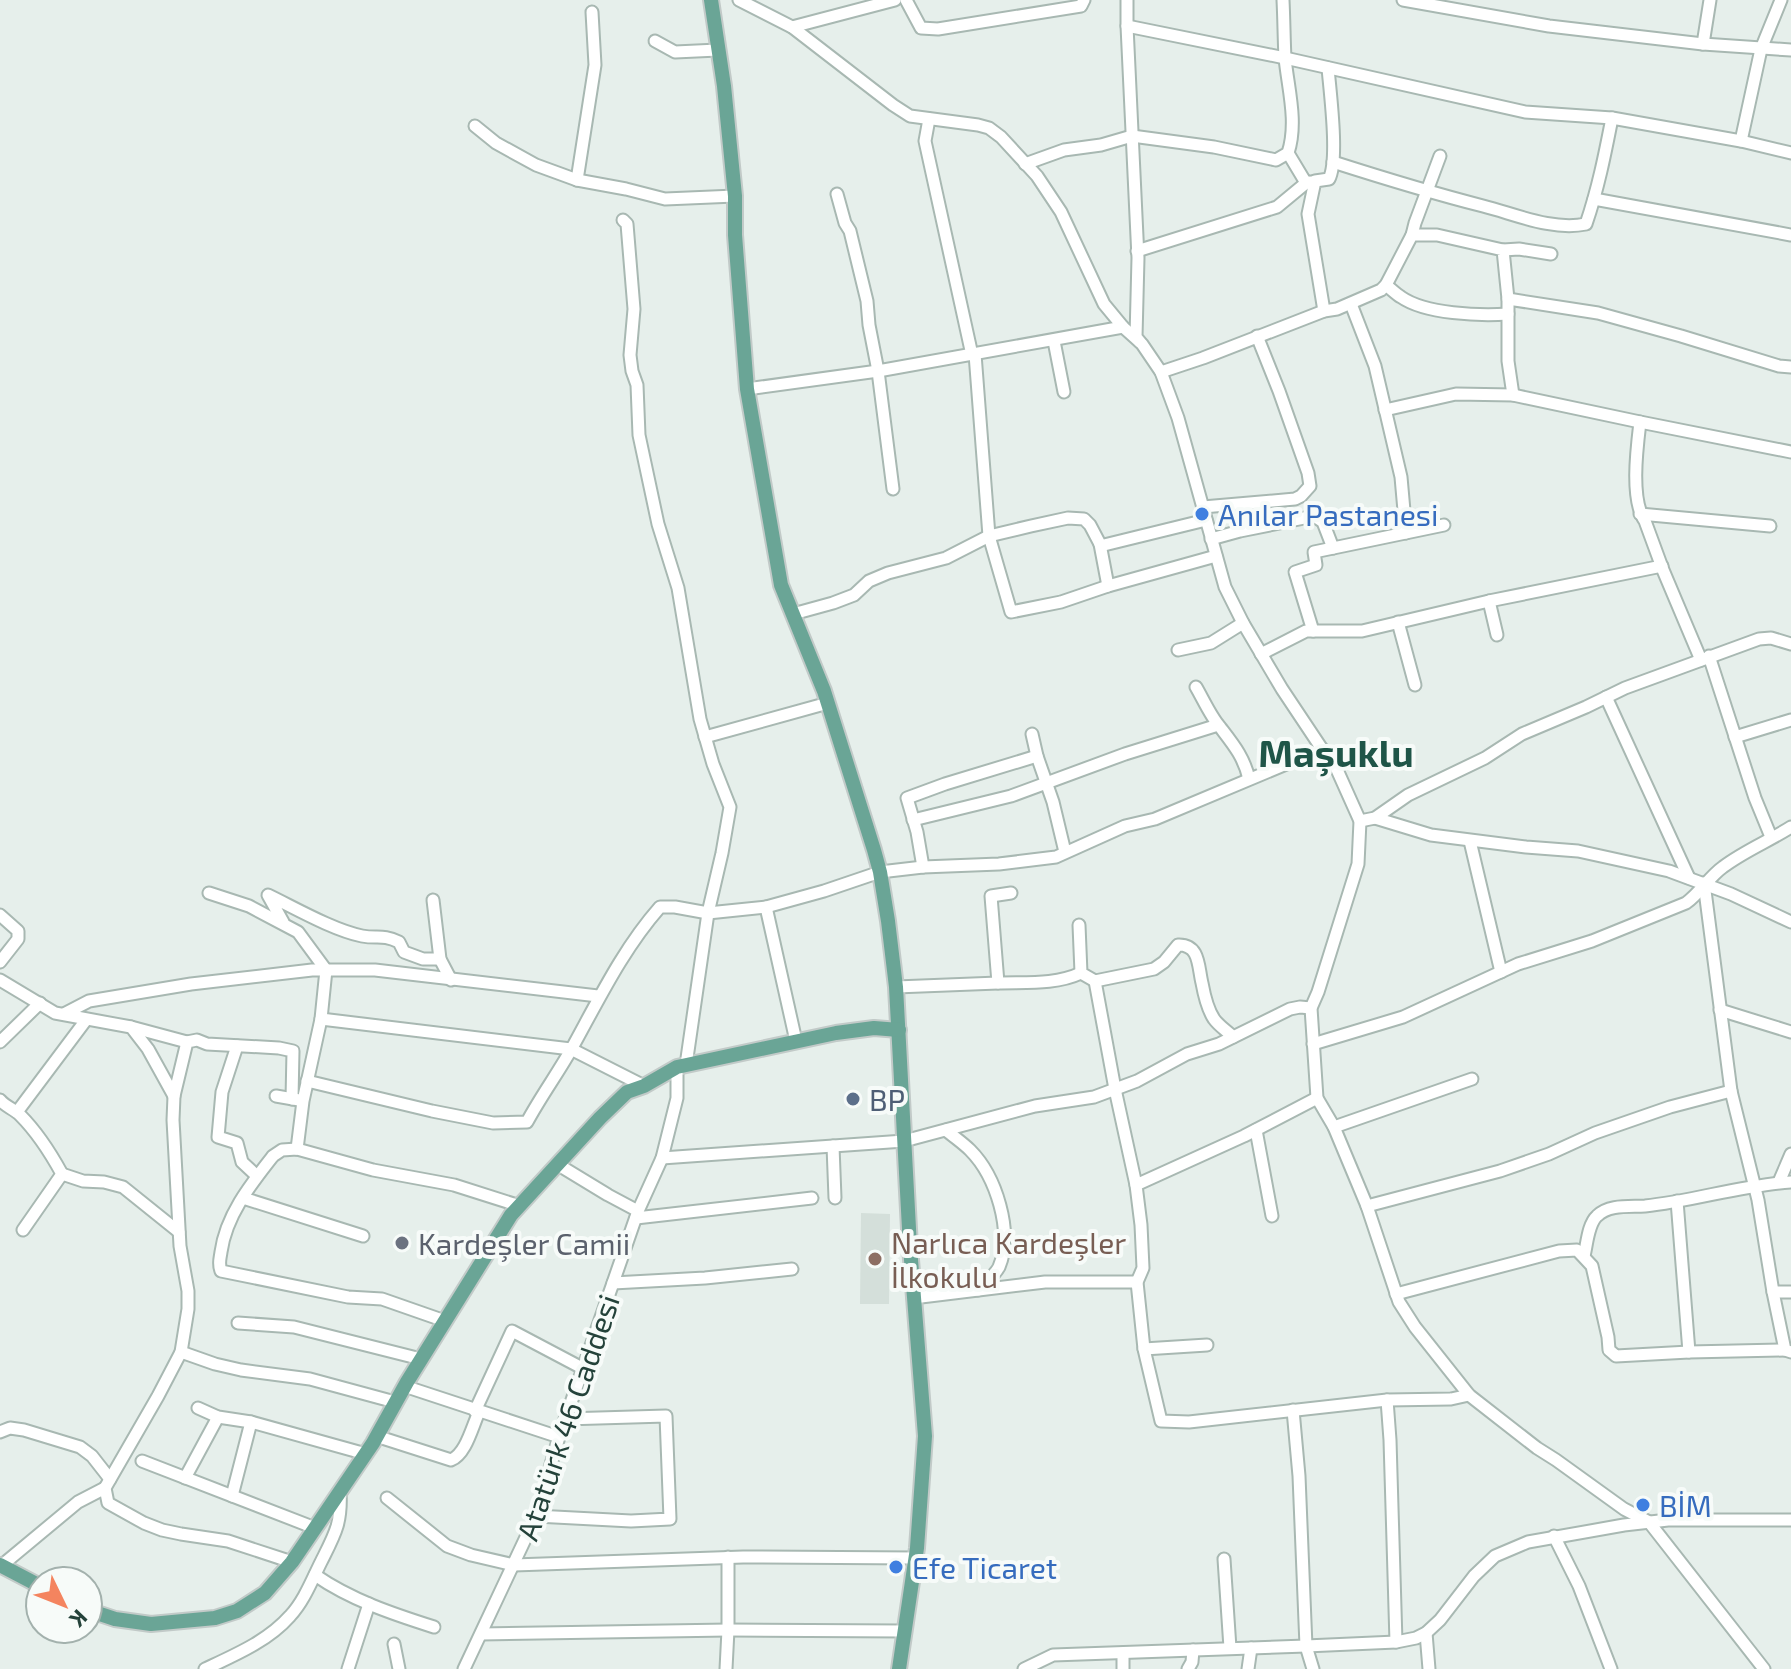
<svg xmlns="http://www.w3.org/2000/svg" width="1791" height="1669" font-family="'Exo 2',sans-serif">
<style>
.built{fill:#d4dfda}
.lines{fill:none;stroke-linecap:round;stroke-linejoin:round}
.minor-casing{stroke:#a8b8b2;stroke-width:15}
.major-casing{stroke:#c2cac8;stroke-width:18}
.minor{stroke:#fff;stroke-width:11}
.major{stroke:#6aa596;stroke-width:14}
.shop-dot{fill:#3f7fe0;stroke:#f7fbf9;stroke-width:3}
.service-dot{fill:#5c6f8a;stroke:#f7fbf9;stroke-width:3}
.worship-dot{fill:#6b7280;stroke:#f7fbf9;stroke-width:3}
.education-dot{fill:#8d6e63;stroke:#f7fbf9;stroke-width:3}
.labels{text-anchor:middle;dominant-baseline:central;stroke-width:8;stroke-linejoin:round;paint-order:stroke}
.shop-label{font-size:30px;fill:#366cbe;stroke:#f7fbf9;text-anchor:start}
.service-label{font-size:30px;fill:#4e5e75;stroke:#f7fbf9;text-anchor:start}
.education-label{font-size:30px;fill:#785e54;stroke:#f7fbf9;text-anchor:start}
.worship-label{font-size:30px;fill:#5b616d;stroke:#f7fbf9;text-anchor:start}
.street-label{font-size:30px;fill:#24423a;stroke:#f7fbf9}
.district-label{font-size:38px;font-weight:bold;fill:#1f5548;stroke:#f7fbf9}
</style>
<rect width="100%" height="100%" fill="#e6efeb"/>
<path class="built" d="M861,1213L890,1214L889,1304H860Z"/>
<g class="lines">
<g class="minor-casing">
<g id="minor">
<path d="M739,0L792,27L893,105L910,116L978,125L989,128L1001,137L1037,176L1061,212L1104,304L1123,327L1142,344L1161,372L1178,418L1225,587L1243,623L1282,689L1322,749L1334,763L1360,821L1358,864L1318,992L1311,1008L1317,1098L1334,1127L1367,1206L1399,1302L1415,1327L1469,1395L1537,1448L1556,1460L1624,1509L1649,1522L1764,1669"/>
<path d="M906,0L921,28L938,29L1081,6L1084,0"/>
<path d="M1127,0V26L1138,258L1136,337L1140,342"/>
<path d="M1403,0L1549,26L1703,44L1791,50"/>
<path d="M1127,26L1285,58L1525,112L1612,118L1741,141L1791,153"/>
<path d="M792,27L895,0"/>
<path d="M655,41L675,52L718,50"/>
<path d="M1703,44L1710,0"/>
<path d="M929,119L925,141L972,355"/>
<path d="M475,126L496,143L536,165L577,180L626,189L665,199L735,196"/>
<path d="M1741,141L1761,49L1781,0"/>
<path d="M1288,153L1306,183L1310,182"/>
<path d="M1333,162C1383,178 1432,193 1483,206C1515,214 1552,231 1586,224C1598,189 1605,154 1612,118"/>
<path d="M1025,164L1064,150L1101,145L1132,136L1214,147L1276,160L1288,153C1298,122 1288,89 1285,58C1284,39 1284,19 1283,0"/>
<path d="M577,180L595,65L592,12"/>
<path d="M837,194L845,223L850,231L867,301L869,325L878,371L893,489"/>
<path d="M1594,199L1791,235"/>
<path d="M623,220L627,224L634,309L630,355L632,371L637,385L639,435L658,524L678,588L700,719L713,764L730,807L722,853L708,913L686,1065"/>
<path d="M1412,235L1415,223L1440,156"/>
<path d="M1503,250L1519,249L1551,254"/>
<path d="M1137,251L1277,207L1306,183"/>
<path d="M1386,285C1391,289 1396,294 1401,297C1425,314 1480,316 1508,314"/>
<path d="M1508,299L1598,313L1681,336L1779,366L1791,367"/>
<path d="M1351,304L1375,366L1401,477L1406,533"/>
<path d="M1324,311L1308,214L1315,181L1329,179C1339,160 1330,92 1328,68"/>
<path d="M1054,341L1064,392"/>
<path d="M975,354L989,536L1011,612L1061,602L1108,586L1216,556"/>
<path d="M1161,372L1203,358L1324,311L1337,309L1381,290L1386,285L1412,235H1437L1503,250L1508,299V361L1513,395"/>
<path d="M747,389L878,371L1123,327"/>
<path d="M1385,410L1456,394L1513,395L1640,422C1637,447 1630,500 1645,521L1663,570L1701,660"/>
<path d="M1640,422L1791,452"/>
<path d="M1203,507L1295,499L1301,496L1310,486L1308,473L1279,391L1257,336"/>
<path d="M1640,514L1770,526"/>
<path d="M1211,539L1240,531L1314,516L1323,522L1333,548"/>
<path d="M1100,544L1108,586"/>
<path d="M1489,601L1497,635"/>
<path d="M793,614L833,603L854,595L869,581L888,573L946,558L989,536L1031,526L1068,518L1084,519L1090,525L1100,544L1104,545L1206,520"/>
<path d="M1398,622L1415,685"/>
<path d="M1313,631L1295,572L1316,565L1314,552L1444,525"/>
<path d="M1178,650L1211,643L1243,623"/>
<path d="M1261,654L1306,631H1362L1489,601L1662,566"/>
<path d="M1709,656L1755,798L1771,837"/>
<path d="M1196,687C1203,699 1211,717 1220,727C1233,744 1244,757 1249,779"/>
<path d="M1606,697L1689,878"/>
<path d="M1032,734L1037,756L1053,802L1065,852"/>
<path d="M705,737L828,703"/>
<path d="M1735,737L1791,720"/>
<path d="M1375,818L1431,835L1526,847L1578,851L1669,871L1731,894L1791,922"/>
<path d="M913,820L1011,796L1125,754L1218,725"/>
<path d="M1360,821L1375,818L1408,795L1485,758L1522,734L1586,707L1625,688L1759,639L1771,638L1791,644"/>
<path d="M1470,841L1501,972"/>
<path d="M923,867L917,832L907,798L945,784L1037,756"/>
<path d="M1704,883L1731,1091L1758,1200L1773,1292L1785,1350L1791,1352"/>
<path d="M209,893L249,906L298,932L326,970L321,1019L303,1101L297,1149"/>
<path d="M1011,893L991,896L998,983C1026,982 1055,985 1081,973"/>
<path d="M433,900L440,959L451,980"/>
<path d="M766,907L796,1041"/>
<path d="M0,915L18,931V939L0,962"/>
<path d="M283,922L268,895C295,908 333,930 362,936C378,939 382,934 399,942L404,952L423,959H440"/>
<path d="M1079,925L1081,973L1095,981L1154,969L1164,962L1178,945C1200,944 1198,967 1202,983C1204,994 1208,1010 1214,1019C1219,1026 1227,1031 1233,1037"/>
<path d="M0,980L55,1013L131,1027L148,1049L174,1096"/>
<path d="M1095,981L1115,1089L1136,1185"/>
<path d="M896,987L998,983"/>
<path d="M1720,1010L1791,1032"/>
<path d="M64,1014L89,1001L191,984L312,970H375L598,996"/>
<path d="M321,1019L571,1049L644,1086"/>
<path d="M131,1027L187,1042"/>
<path d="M0,1042L40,1003"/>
<path d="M1313,1044L1403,1017L1518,964L1592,941L1686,903C1700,893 1709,877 1723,867C1744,851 1769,841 1791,827"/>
<path d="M237,1046L222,1092L218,1137L237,1143L242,1162L257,1176"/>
<path d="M307,1081L432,1111L493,1123L527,1122C541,1096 558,1073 572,1048C599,999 623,949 660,907H675L708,913L766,907L824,891L880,872L923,867L999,864L1056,857L1125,826L1155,819L1322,749"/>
<path d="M276,1096L299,1100"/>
<path d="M1317,1098L1244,1136L1136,1185L1141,1225L1143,1268L1137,1282L1144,1349L1161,1421L1189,1422L1387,1400L1451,1399L1469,1395"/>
<path d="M0,1100C6,1107 14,1109 20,1115C38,1133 50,1152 62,1174L23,1230"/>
<path d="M17,1112L86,1020"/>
<path d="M1334,1127L1472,1079"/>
<path d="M946,1130C954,1137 963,1143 970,1150C996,1176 1014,1232 999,1267C995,1275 985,1283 978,1290"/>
<path d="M1256,1130L1272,1216"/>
<path d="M833,1146L835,1198"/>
<path d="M662,1158L904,1141L1035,1106L1094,1097L1137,1081L1187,1054L1219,1044L1290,1009L1300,1007L1311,1008"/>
<path d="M557,1164L608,1195L638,1211"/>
<path d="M62,1174L83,1181L104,1182L123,1187L179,1232"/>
<path d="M1779,1182L1791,1154"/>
<path d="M243,1198L363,1236"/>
<path d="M1677,1201L1689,1352"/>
<path d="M1367,1206L1500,1171L1549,1154L1595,1133L1670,1107L1731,1091"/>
<path d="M636,1218L812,1198"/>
<path d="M1584,1256C1587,1244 1588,1224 1597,1216C1609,1204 1630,1207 1645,1206C1694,1201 1742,1185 1791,1182"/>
<path d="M613,1283L705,1278L792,1269"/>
<path d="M1773,1292H1791"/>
<path d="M1396,1294L1559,1251L1577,1250L1592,1266L1608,1337L1609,1350L1616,1356L1689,1352L1785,1350"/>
<path d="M913,1298L1045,1282H1137"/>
<path d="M445,1321L382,1299L348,1297L221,1271C218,1263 220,1260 221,1252C226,1215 251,1184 273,1156L282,1150L297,1149L373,1170L454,1185L520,1206"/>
<path d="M238,1323L294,1327L421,1359"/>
<path d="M1144,1349L1207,1345"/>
<path d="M181,1352L215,1364L241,1370L310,1379L395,1402"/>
<path d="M404,1386L559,1437"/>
<path d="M1387,1400L1390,1440L1396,1642"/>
<path d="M198,1408L218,1417L251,1422L366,1454"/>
<path d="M1293,1410L1299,1476L1306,1646L1313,1669"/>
<path d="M475,1411L512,1331L584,1369"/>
<path d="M0,1432L10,1428L24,1430L80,1447L92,1456L110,1479"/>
<path d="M376,1436L451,1460C466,1454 472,1427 479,1412"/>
<path d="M142,1461L315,1528"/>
<path d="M185,1478L218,1417"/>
<path d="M232,1496L251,1422"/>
<path d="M387,1498L447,1546L471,1555L514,1565L743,1557L916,1558"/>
<path d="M536,1516L631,1521L670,1519L666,1416L565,1419"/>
<path d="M1554,1536L1579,1586L1611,1669"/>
<path d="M1224,1559L1230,1648"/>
<path d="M292,1562L228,1541L181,1534L162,1530L144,1523L108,1503L105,1488L158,1396L181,1352L188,1309V1291L180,1246L173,1120L174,1096L187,1042L197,1040L207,1044L279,1048L293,1051L292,1099"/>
<path d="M1,1566L78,1502L105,1488"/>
<path d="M315,1575C351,1600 393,1614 434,1627"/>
<path d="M1426,1633L1429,1669"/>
<path d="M481,1634L728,1630L904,1631"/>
<path d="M394,1644L399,1669"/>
<path d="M205,1669C235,1655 268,1641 290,1616C304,1601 312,1580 321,1562C335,1534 342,1523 340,1491"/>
<path d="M348,1669L369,1604"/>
<path d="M464,1669L536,1516L559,1437L613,1283L638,1211L662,1158L677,1098V1067"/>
<path d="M726,1669L728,1630V1557"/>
<path d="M1024,1669L1053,1655L1306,1646L1396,1642L1416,1638L1426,1633L1440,1620L1474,1576L1495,1556L1528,1542L1624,1525L1668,1520H1791"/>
<path d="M1123,1669V1653"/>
<path d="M1188,1669L1192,1662L1193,1650"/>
<path d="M1248,1669L1251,1648"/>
</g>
</g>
<g class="major-casing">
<g id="major">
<path d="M711,0L724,86L735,196V235L747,389L781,585L824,691L874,850L880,872L888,921L896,987L910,1247L925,1436L917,1548L899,1669"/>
<path d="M0,1565L40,1586"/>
<path d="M88,1610L115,1619L151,1624L215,1618L237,1611L265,1593L292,1562L373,1443L407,1382L511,1215L600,1118L627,1092L644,1086L677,1067L836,1033L874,1028L899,1030"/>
</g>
</g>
<use href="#minor" class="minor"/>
<use href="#major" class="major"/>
</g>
<g class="shop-dot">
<circle cx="1202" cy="514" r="8"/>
<circle cx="1643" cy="1505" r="8"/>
<circle cx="896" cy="1567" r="8"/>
</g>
<circle class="service-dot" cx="853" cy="1099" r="8"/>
<circle class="worship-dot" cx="402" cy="1243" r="8"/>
<circle class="education-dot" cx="875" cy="1259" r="8"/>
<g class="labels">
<g class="shop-label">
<text x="1218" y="514">Anılar Pastanesi</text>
<text x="1659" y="1505">BİM</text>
<text x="912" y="1567">Efe Ticaret</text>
</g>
<g class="service-label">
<text x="869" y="1099">BP</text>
</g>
<g class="education-label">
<text x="891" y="1242">Narlıca Kardeşler<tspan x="891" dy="34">İlkokulu</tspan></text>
</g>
<g class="worship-label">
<text x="418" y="1243">Kardeşler Camii</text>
</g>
<g class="street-label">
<text transform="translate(567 1417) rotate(-71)">Atatürk 46 Caddesi</text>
</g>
<g class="district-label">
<text x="1336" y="752">Maşuklu</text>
</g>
</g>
<g transform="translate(64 1605) rotate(133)"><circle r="38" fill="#f7fbf9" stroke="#a3b1ad" stroke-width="2"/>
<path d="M0-6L14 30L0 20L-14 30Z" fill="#f4845f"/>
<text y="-12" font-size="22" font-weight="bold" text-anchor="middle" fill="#24423a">K</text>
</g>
</svg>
